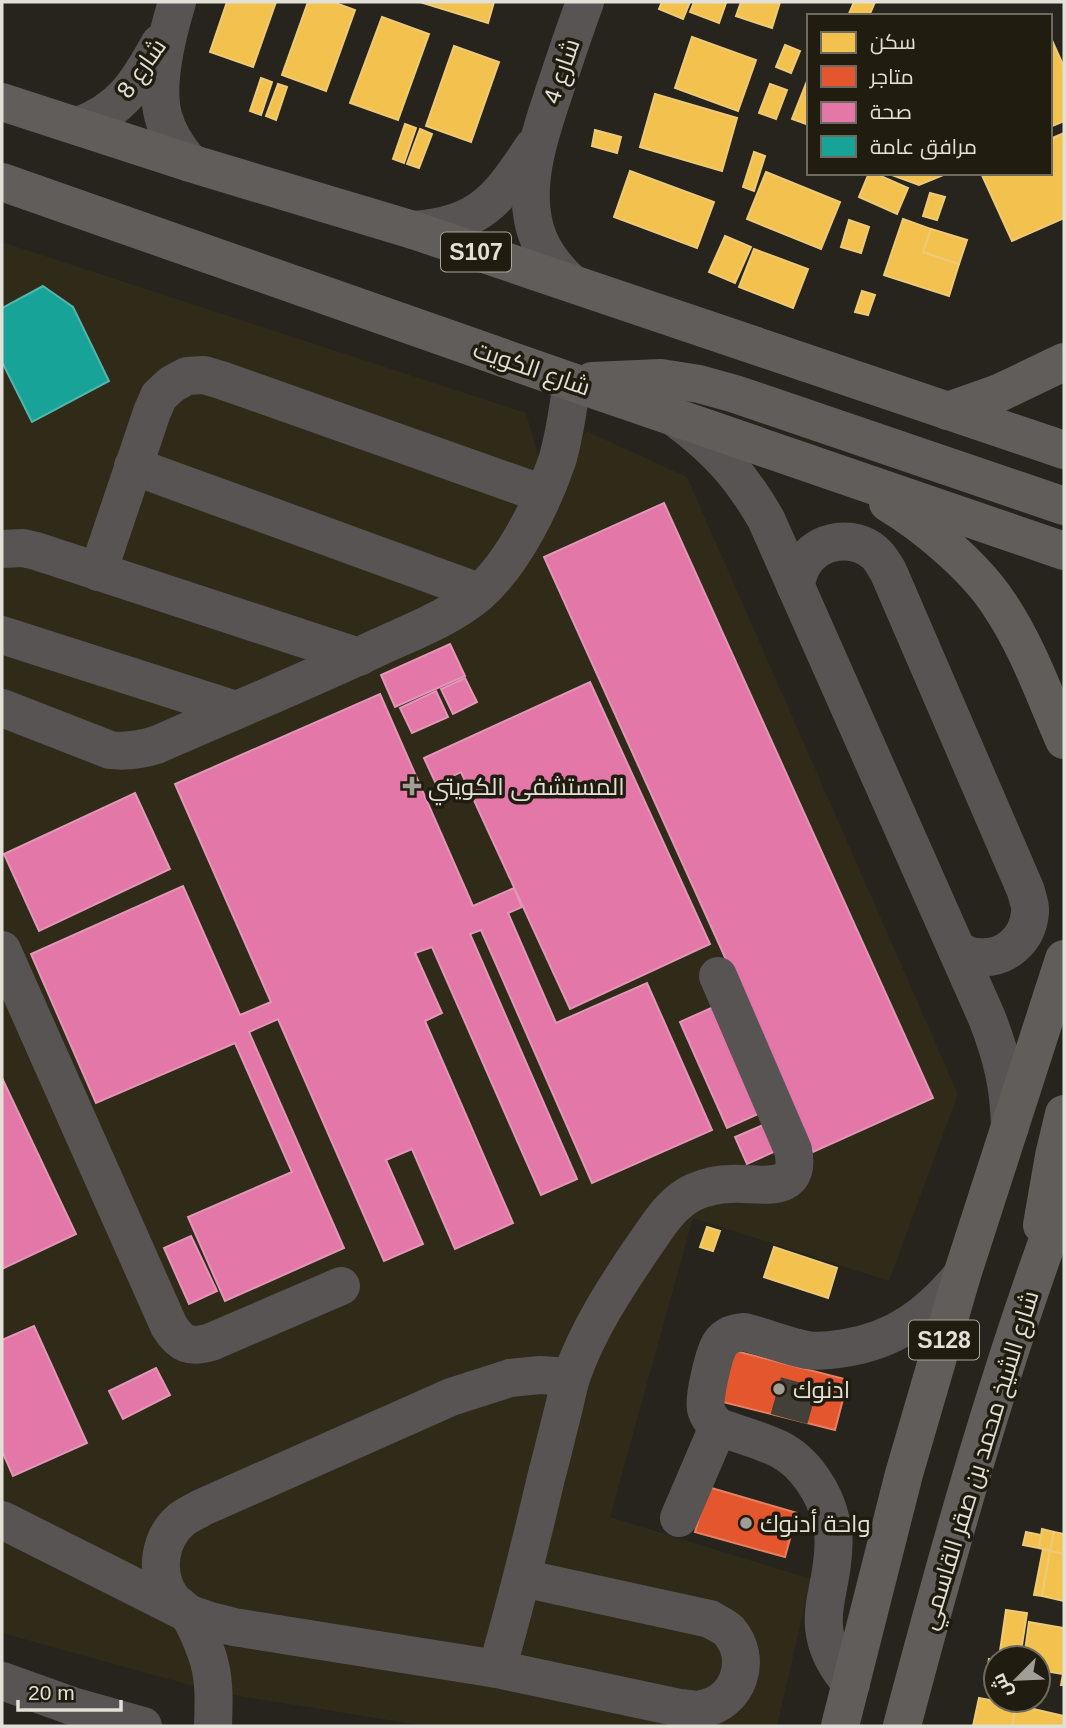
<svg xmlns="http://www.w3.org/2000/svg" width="1066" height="1728" font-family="Arial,Cairo,sans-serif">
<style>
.built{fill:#302a19}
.homes{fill:#f2c14e;stroke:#eeca77;stroke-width:2}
.shops{fill:#e4572e;stroke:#e48061;stroke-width:2}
.health{fill:#e377a8;stroke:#e396b6;stroke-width:2}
.public{fill:#17a398;stroke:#54b5ab;stroke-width:2}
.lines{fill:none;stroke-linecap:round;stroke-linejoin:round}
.minor-tunnel{stroke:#424039;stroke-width:38;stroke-dasharray:38 19;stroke-linecap:butt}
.minor{stroke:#575453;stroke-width:38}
.major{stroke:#615d5b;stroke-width:38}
.poi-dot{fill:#a19e96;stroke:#201c0f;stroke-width:2.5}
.labels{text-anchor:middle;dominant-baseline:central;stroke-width:7;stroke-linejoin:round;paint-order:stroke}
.shield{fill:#201c0f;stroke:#a8a59b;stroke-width:2}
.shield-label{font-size:23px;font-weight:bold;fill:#e3e0d7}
.street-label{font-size:24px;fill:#e3e0d7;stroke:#201c0f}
.poi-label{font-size:24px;fill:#e3e0d7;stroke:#201c0f;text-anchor:start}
</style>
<rect width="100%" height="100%" fill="#26241d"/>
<path class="built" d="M2,242L526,413L538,455L571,464L586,431L687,477L958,1094L889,1281L693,1218L610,1517L811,1579L777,1726H425L215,1692L2,1633Z"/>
<g class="homes">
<path d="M227,2H276L253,67L210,52Z"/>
<path d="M308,2H333L355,10L326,91L282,75Z"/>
<path d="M420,2H494L488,23Z"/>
<path d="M662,2H690L683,19L659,9Z"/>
<path d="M694,2L726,3L719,23L690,12Z"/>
<path d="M741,2H780L772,28L736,16Z"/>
<path d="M854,2H875L869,16H848Z"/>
<path d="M382,17L429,34L398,120L350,103Z"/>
<path d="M1050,36L1064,67V121L1050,127Z"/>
<path d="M692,37L756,60L738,111L675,88Z"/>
<path d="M785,45L800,51L791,73L776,67Z"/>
<path d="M454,46L499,62L471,142L426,126Z"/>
<path d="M809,76V125L792,119Z"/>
<path d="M261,78L272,82L261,115L250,111Z"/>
<path d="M278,84L287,87L276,120L266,116Z"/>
<path d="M770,84L787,90L776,119L759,113Z"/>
<path d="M655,94L737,118L722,171L640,147Z"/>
<path d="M405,124L416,128L404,163L393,159Z"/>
<path d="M420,129L432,134L419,168L407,164Z"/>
<path d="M595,130L621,137L617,153L592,146Z"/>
<path d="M1064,133V218L1012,241L981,173H1050V139Z"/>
<path d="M754,152L765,156L754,191L743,187Z"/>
<path d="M630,171L714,202L697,248L614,217Z"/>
<path d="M766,172L840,202L821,249L747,219Z"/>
<path d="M869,173H874L908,188L897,214L859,197Z"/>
<path d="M892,173H948L919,185L892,175Z"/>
<path d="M930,193L945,197L937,220L923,216Z"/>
<path d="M903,219L931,229L923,252L959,264L949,296L884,275Z"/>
<path d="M849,220L869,227L861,253L841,247Z"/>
<path d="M931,229L967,240L959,264L923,252Z"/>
<path d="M725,236L751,247L735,283L709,272Z"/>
<path d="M754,249L808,269L793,308L739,287Z"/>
<path d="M862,291L875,295L868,315L855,312Z"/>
<path d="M707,1227L720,1231L713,1251L700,1247Z"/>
<path d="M774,1247L837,1268L828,1298L764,1277Z"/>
<path d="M1042,1529L1054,1532L1050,1551L1039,1548Z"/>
<path d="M1026,1532L1041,1535L1039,1548L1023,1545Z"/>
<path d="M1054,1532L1064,1534V1554L1050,1551Z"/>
<path d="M1043,1549L1050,1551L1042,1596L1034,1595Z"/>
<path d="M1050,1551L1064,1554V1601L1042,1596Z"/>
<path d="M1006,1610L1027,1613L1020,1658H999Z"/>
<path d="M1029,1622L1064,1628V1685H1061L1063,1674L1038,1670V1658H1024Z"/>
<path d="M989,1659L996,1660V1680L986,1679Z"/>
<path d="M979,1698L1016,1705L1012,1726H973Z"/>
<path d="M1016,1705L1064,1716V1726H1012Z"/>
</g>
<g class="shops">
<path d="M724,1348L848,1380L835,1430L711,1399Z"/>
<path d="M708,1487L797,1513L785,1557L695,1532Z"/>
</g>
<g class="health">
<path d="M664,503L933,1098L813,1152L544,557Z"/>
<path d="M450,644L465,676L395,707L381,675Z"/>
<path d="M465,678L477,702L453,714L441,689Z"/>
<path d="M590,682L710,944L570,1009L461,772L436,784L424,758Z"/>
<path d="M436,691L448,717L412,733L400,708Z"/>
<path d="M380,694L473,906L514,888L522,907L508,913L556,1023L647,983L712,1130L592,1183L481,930L470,934L577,1179L541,1195L432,947L415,953L442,1013L425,1021L513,1223L455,1249L412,1149L386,1160L423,1244L384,1261L278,1019L249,1032L344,1248L225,1301L188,1217L292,1172L235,1043L96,1103L31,954L183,886L240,1015L271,1002L175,784Z"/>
<path d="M135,793L170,869L39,931L4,854Z"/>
<path d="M720,1004L767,1110L727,1128L680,1022Z"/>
<path d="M2,1078L76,1234L2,1269Z"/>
<path d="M775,1120L787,1146L747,1164L735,1137Z"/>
<path d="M191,1236L217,1291L189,1304L164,1248Z"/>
<path d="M34,1326L87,1443L13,1476L2,1451V1340Z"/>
<path d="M156,1368L170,1395L123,1419L109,1391Z"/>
</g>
<path class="public" d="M43,286L73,307L109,381L32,422L2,362V308Z"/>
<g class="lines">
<path class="minor-tunnel" d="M789,1419L803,1369"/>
<g class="minor">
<path d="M177,2C171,22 166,40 163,61C156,104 161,129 190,163"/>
<path d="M78,126C122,110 138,83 160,43"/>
<path d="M413,230C480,225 498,200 533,147"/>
<path d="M571,283C552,265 538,246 533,220C524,176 543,125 557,83C566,56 575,29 585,2"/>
<path d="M678,420C718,450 741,476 766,519L987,1018C1002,1057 1009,1085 1010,1127"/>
<path d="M133,466L479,592"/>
<path d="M2,549L23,548L36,551L359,657"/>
<path d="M98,572L152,412L159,396L172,384L187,376L204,375L221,380L543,494"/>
<path d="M795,585C798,578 799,570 803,564C818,539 854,534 875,553C880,557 884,565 888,571L1026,891C1027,897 1031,905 1030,912C1028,940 1005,960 977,957C971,957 963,953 957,950"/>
<path d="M2,635L236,710"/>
<path d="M2,708L110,750C127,752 140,750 156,745C231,712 307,681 381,646C414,631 451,617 479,593C514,562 542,504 557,461C565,435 568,408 572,382"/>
<path d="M2,950L169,1326C181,1345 190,1348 211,1342L341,1286"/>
<path d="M679,1518L718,1427"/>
<path d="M2,1520L187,1613L210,1621L234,1627L497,1669L680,1708C687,1708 695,1711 702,1709C739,1702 753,1659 729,1631C724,1626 716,1623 710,1619L522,1578"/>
<path d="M497,1669C515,1606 531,1542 546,1478C552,1456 557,1434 563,1411C566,1399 568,1387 572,1375C588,1330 614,1290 641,1250C656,1229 670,1203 694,1192C706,1187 718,1184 730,1184C758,1182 803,1197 793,1150L718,976"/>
<path d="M2,1681L72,1706L143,1726"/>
<path d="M851,1684C837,1667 826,1650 824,1627C822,1605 830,1585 832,1563C834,1549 835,1535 831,1521C825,1493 805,1462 779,1449C760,1440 738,1434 718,1427C713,1422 708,1417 706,1409C703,1399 714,1353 720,1344C726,1335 734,1333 744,1332C765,1337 786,1346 807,1350C819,1352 833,1350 845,1348C896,1340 930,1314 962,1275"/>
<path d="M213,1726C214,1700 215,1676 206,1652C201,1639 195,1623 187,1613C182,1607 175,1603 171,1598C154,1573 159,1538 182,1519C187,1515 195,1512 201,1508L451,1397L510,1378L540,1375L571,1377"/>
</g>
<g class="major">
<path d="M2,102L190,163L413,230L1064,450"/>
<path d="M2,182L572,382L1064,551"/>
<path d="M592,381L661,378L699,384L735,394L1064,506"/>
<path d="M948,411L999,393L1064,362"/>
<path d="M888,503C925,525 975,567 999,604C1027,645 1044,694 1064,740"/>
<path d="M1042,1225L1054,1156L1064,1114"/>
<path d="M840,1726L904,1474L962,1275L1064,959"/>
<path d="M902,1726C949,1548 999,1369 1064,1196"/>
</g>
</g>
<g class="poi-dot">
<path d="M408.5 775.5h7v7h7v7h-7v7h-7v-7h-7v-7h7z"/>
<circle cx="779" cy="1389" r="7"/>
<circle cx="746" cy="1523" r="7"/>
</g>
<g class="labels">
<g class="shield">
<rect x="441" y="232.5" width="70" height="39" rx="5"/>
<rect x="909" y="1320.5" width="70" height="39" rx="5"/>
</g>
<g class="shield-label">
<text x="476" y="252">S107</text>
<text x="944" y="1340">S128</text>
</g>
<g class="street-label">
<text transform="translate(141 68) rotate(-55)">شارع 8</text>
<text transform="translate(561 71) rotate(-71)">شارع 4</text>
<text transform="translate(532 368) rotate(19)">شارع الكويت</text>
<text transform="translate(979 1460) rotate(-73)">شارع الشيخ محمد بن صقر القاسمي</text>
</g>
<g class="poi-label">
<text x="428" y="786">المستشفى الكويتي</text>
<text x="793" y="1389">ادنوك</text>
<text x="760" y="1523">واحة أدنوك</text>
</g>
</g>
<rect width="1066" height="1728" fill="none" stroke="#e3e0d7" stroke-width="7"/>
<rect x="807" y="14" width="245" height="161" fill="#201c0f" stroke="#6e6a5f" stroke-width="2"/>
<rect x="821" y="32" width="35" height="21" fill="#f2c14e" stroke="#6e6a5f" stroke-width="2"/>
<text x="870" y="49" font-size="21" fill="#e3e0d7">سكن</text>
<rect x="821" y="66" width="35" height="21" fill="#e4572e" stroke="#6e6a5f" stroke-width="2"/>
<text x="870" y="84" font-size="21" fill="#e3e0d7">متاجر</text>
<rect x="821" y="102" width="35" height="21" fill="#e377a8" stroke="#6e6a5f" stroke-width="2"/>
<text x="870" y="119" font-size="21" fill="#e3e0d7">صحة</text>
<rect x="821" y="136" width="35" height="21" fill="#17a398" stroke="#6e6a5f" stroke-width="2"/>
<text x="870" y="154" font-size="21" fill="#e3e0d7">مرافق عامة</text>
<g transform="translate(1017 1679) rotate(246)"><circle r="33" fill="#201c0f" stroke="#6e6a5f" stroke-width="2"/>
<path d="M0-5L12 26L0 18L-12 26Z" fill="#a19e96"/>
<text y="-10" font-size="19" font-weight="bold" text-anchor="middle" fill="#e3e0d7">ش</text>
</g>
<path d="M18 1700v10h103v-10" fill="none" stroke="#e3e0d7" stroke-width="3.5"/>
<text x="28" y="1700" font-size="21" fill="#e3e0d7" stroke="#201c0f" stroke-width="5" paint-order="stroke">20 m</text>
</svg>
